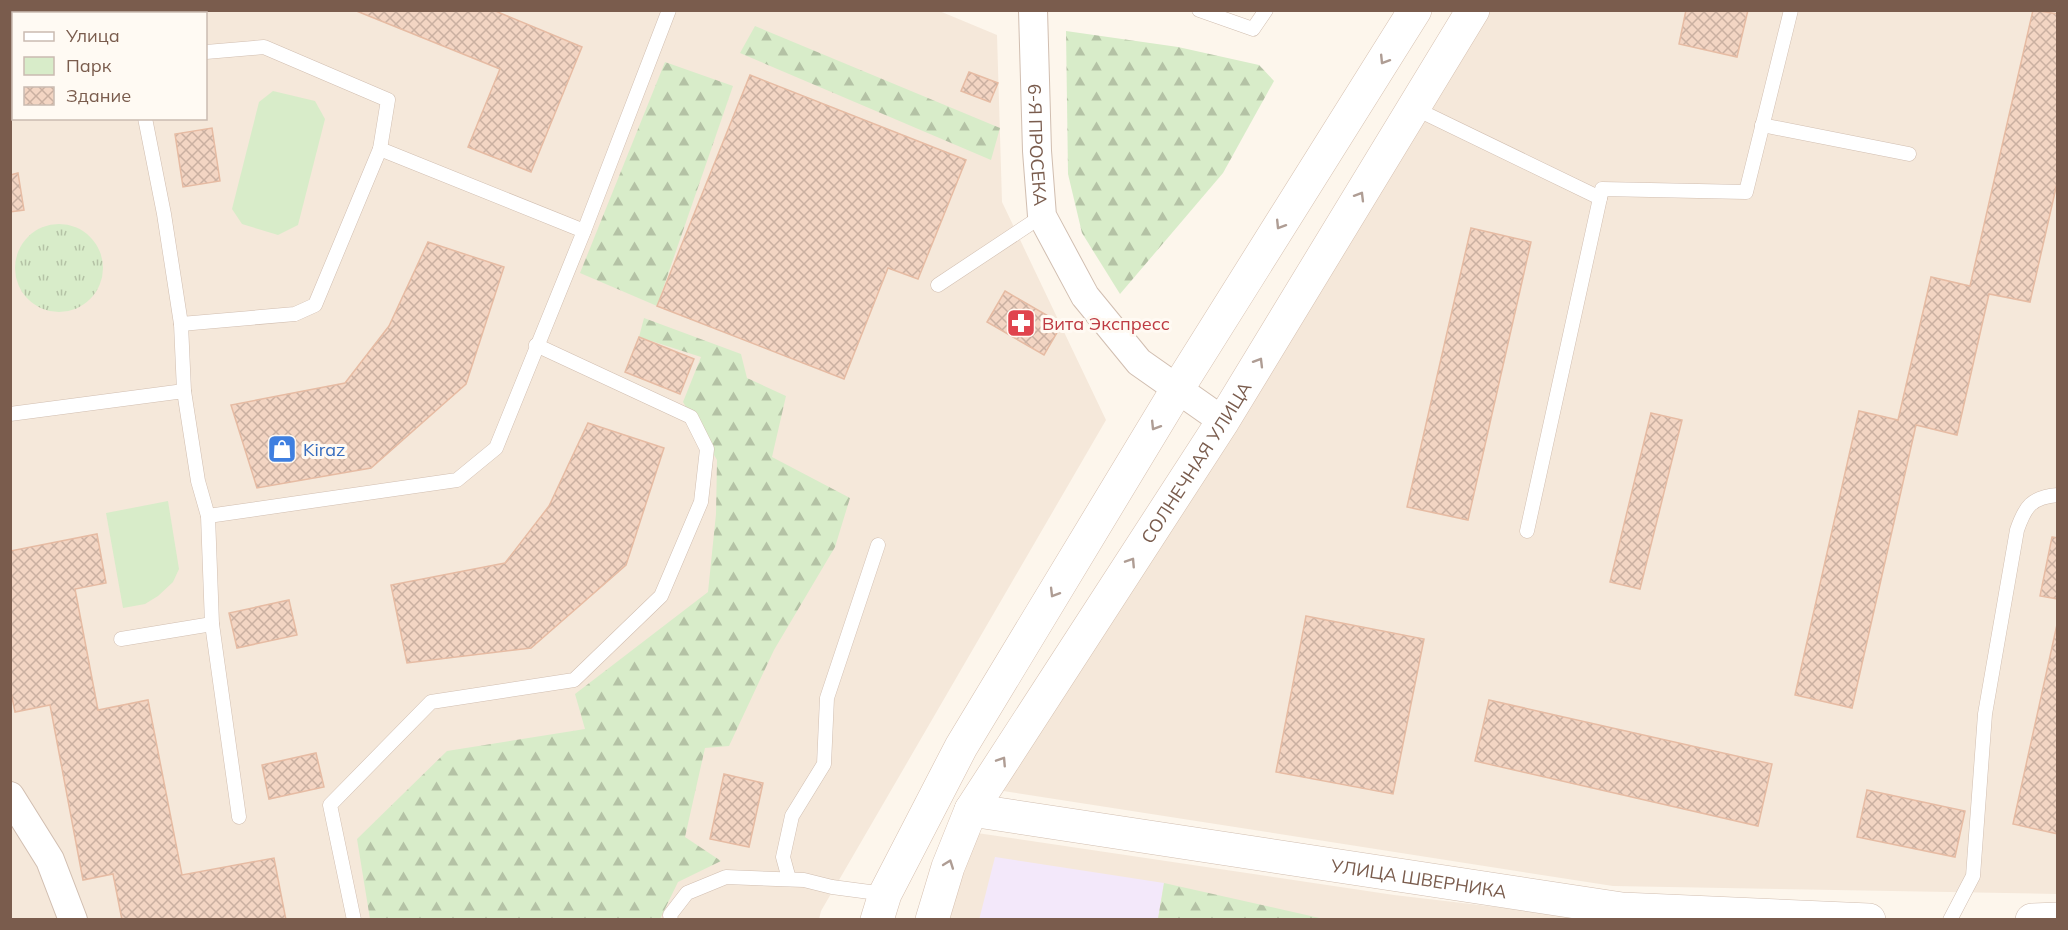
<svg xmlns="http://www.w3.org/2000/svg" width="2068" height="930" font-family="Mulish,sans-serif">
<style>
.residential{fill:#f5e8da;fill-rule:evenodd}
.education{fill:#f3e8fa}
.green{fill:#d8ecc9}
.forest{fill:url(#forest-firs)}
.park{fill:url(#park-tufts)}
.building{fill:url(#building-cross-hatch);stroke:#e6bba3;stroke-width:1.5}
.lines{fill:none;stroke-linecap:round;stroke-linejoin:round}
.service-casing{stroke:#d1beb0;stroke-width:15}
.minor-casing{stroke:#d1beb0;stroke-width:30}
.tertiary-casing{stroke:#d1beb0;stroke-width:34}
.secondary-casing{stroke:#d6c0b0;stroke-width:34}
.service{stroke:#fff;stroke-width:14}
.minor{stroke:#fff;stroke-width:28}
.tertiary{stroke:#fff;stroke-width:33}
.secondary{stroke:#fff;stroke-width:33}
.oneway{stroke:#af9d94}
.labels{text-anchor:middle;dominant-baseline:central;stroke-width:6;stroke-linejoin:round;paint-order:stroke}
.street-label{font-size:18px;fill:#7a5c4d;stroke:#fffaf3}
.health-label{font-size:18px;fill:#be3a42;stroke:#fffaf3;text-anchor:start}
.shop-label{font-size:18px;fill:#366cbe;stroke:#fffaf3;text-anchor:start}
</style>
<defs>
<pattern id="forest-firs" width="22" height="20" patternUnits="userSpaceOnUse" patternTransform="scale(1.5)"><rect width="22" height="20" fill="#d8ecc9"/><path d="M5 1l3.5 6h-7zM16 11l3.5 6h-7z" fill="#b4c2a5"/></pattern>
<pattern id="park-tufts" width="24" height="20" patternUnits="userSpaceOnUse" patternTransform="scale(1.5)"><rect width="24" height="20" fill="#d8ecc9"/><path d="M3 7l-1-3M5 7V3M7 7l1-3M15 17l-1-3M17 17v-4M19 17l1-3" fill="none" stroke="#b4c2a5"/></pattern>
<pattern id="building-cross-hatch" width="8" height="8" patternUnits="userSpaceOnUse" patternTransform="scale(1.5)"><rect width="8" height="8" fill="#f3d5c3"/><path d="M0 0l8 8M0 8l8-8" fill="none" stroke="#cab0a1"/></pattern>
</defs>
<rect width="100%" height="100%" fill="#fdf6ec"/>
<g class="residential">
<path d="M937,10L997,35L1002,202L1106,420L821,911L819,919H11L10,11ZM14,14H206V118H14Z"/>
<path d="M1476,11H2057V894L1613,886L984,788Z"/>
<path d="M977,833L1394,895L1598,919L947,920L957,885L962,879Z"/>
</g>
<path class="education" d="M995,857L1164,883L1158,919L979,920Z"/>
<g class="green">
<path d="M273,91L315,101L325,119L298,225L278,235L242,224L232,209L259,102Z"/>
<path d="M168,501L179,569L173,582L158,596L145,604L123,608L106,513Z"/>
</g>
<g class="forest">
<path d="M755,26L1000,128L991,160L740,53Z"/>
<path d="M1066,31L1178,47L1259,65L1274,81L1223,173L1120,294L1082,233L1068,174Z"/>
<path d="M665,62L733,86L657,306L580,273Z"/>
<path d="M644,318L741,354L747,378L786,396L772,457L850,498L835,547L774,650L729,746L705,748L685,837L721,861L678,882L660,919H370L357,839L447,751L585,729L575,694L708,592L716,514L717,460L683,402L701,357L639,337Z"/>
<path d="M1164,883L1324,919H1158Z"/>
</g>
<circle class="park" cx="59" cy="268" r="44"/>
<g class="building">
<path d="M10,10H72V14H14V55H10Z"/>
<path d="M354,10H493L582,47L531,172L468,147L500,69Z"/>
<path d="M1686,10H1748L1737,57L1679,44Z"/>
<path d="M2033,10L2058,14V179L2030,302L1989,294L1957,435L1916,425L1852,708L1795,695L1859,411L1898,420L1931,277L1970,286Z"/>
<path d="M969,72L998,83L990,102L961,91Z"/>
<path d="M750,75L966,160L918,279L888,268L844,379L657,306Z"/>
<path d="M212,128L220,181L183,187L175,134Z"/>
<path d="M18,173L24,210L10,212V175Z"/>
<path d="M1471,228L1531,242L1468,520L1407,507Z"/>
<path d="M428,242L504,267L466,384L371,468L257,488L231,405L345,383L389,326Z"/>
<path d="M1005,291L1062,324L1044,355L987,322Z"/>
<path d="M639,337L694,359L680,394L625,372Z"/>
<path d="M1651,413L1682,420L1640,589L1610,582Z"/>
<path d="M588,423L664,448L626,565L531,648L407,663L391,585L505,563L549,506Z"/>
<path d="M97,534L106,583L75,589L98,710L148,700L182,875L274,858L286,920H122L113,874L83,880L50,705L15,712L10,688V551Z"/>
<path d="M2052,537L2058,538V599L2040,596Z"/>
<path d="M289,600L297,635L237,648L229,613Z"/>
<path d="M1306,616L1424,639L1393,794L1276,772Z"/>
<path d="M2058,620V834L2013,824Z"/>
<path d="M1489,700L1772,764L1758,826L1475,761Z"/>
<path d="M316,753L324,787L269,799L262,765Z"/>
<path d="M724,774L763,783L749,847L710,839Z"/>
<path d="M1867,790L1965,811L1955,857L1857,837Z"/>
</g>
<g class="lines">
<g class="service-casing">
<g id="service">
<path d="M127,10L128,14"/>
<path d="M1199,10L1253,29L1266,10"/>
<path d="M206,52L264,47L388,100L380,149"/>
<path d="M1414,108L1600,198"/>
<path d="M145,118L164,214L181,324L184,391"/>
<path d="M1762,125L1909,154"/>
<path d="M938,285L1042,216"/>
<path d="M181,324L295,314L315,305L380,149L584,231"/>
<path d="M10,414L184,391L198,481L208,516L212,624L239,817"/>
<path d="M208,516L457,480L496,448L584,231L669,10"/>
<path d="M1527,531L1602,189L1746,192L1791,10"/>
<path d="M121,639L212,624"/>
<path d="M789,879L783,857L792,816L824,764L827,698L878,545"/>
<path d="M354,920L330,805L431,702L574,680L661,596L701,502L707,449L691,417L536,345"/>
<path d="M671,920L670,915L687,893L726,877L804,880L832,887L885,894"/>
<path d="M1950,920L1973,876L1985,714L2017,530C2025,507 2031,497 2058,495"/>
</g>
</g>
<g class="minor-casing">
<g id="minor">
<path id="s1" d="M1033,10L1037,151L1042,216L1085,296L1139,362L1223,421"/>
<path d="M10,796L50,860L73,920"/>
</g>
</g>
<g class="tertiary-casing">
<g id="tertiary">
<path id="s2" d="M971,810L1622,909L1869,920"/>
<path d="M2032,920L2058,919"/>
</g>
</g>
<g class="secondary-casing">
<g id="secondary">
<path d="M877,920L885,894L961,747L1178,388L1415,10"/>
<path id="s3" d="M932,920L948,867L971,810L1223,421L1473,10"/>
</g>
</g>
<use href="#service" class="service"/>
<use href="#minor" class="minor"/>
<use href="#tertiary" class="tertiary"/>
<use href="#secondary" class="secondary"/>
</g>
<defs><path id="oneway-chevron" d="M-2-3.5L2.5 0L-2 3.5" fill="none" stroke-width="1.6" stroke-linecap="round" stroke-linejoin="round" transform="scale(1.5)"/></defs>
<g class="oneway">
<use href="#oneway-chevron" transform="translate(1384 60) rotate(122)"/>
<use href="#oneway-chevron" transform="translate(1360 196) rotate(-59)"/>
<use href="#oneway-chevron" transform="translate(1280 225) rotate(122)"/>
<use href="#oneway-chevron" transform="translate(1259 362) rotate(-59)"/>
<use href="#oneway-chevron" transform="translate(1155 426) rotate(122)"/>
<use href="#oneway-chevron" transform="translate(1131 562) rotate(-57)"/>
<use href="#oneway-chevron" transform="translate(1054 593) rotate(121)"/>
<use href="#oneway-chevron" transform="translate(1002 761) rotate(-57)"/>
<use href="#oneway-chevron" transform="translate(949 864) rotate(-70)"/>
</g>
<defs>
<g id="pharmacy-square" transform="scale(1.5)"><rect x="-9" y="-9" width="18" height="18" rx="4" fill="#e0444e" stroke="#fffaf3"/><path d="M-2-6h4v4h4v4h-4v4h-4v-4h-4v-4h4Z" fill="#fff"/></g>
<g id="shop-square" transform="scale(1.5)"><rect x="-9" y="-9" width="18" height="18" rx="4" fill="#3f7fe0" stroke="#fffaf3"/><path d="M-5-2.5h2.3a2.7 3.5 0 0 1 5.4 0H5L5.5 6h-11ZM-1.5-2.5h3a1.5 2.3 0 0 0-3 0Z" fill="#fff"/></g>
</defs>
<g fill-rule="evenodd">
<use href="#pharmacy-square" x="1021" y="323"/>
<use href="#shop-square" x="282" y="449"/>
</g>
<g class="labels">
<g class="street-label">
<text stroke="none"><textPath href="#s1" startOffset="135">6-Я ПРОСЕКА</textPath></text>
<text stroke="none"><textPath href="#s3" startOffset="531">СОЛНЕЧНАЯ УЛИЦА</textPath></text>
<text stroke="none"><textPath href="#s2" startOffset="453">УЛИЦА ШВЕРНИКА</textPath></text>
</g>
<g class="health-label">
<text x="1042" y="323">Вита Экспресс</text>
</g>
<g class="shop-label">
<text x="303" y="449">Kiraz</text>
</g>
</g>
<rect width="2068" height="930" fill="none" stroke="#7a5c4d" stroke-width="24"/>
<rect x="12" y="12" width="195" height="108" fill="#fffaf3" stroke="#cabbb1" stroke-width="1.5"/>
<rect x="24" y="32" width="30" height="9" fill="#ffffff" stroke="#cabbb1" stroke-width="1.5"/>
<text x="66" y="42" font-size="18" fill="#7a5c4d">Улица</text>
<rect x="24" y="57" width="30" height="18" fill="#d8ecc9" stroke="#cabbb1" stroke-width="1.5"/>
<text x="66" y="72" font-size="18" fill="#7a5c4d">Парк</text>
<rect x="24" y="87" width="30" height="18" fill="url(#building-cross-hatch)" stroke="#cabbb1" stroke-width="1.5"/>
<text x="66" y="102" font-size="18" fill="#7a5c4d">Здание</text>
</svg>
